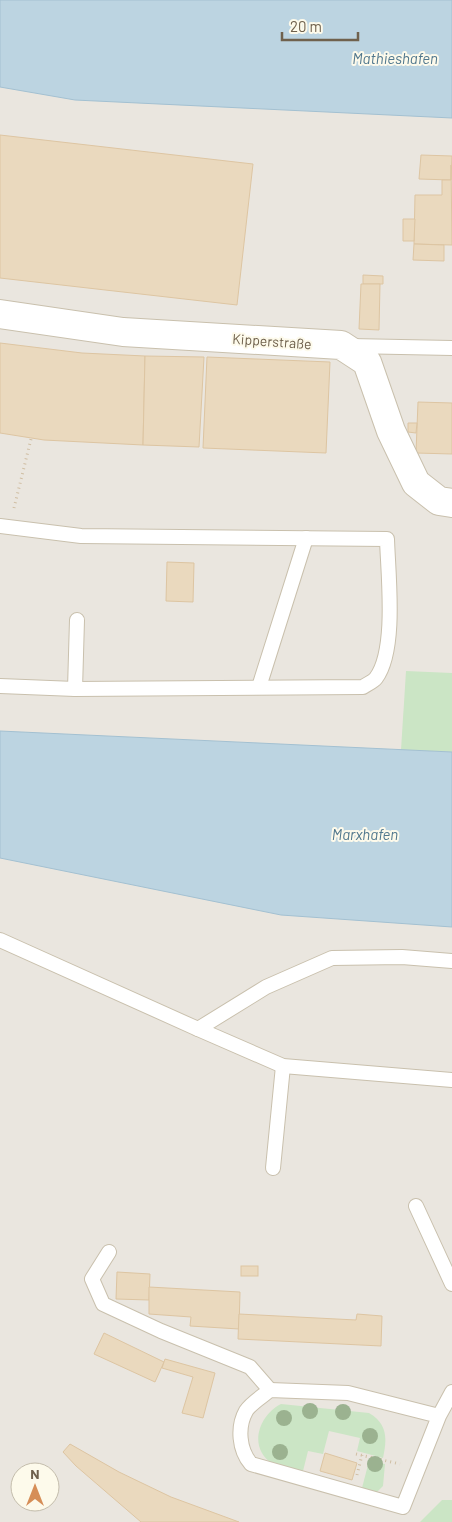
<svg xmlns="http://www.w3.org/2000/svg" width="452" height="1522" font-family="Barlow,sans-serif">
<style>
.industrial{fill:#eae6df;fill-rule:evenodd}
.green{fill:#cbe5c5}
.water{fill:#bcd4e1;stroke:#a3c0d1}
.building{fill:#ead9be;stroke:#ddc5a2}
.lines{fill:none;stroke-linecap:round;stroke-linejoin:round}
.lane-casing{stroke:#c9c0ad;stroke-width:16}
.street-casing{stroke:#c9c0ad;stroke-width:30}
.path{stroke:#d0bea3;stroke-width:3;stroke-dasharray:1 4;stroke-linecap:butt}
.lane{stroke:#fff;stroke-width:14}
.street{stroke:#fff;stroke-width:28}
.tree{fill:#9bb290}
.labels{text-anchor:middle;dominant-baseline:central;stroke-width:4;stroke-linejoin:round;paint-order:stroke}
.street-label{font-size:14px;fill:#6f614d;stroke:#fdfaeb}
.water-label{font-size:15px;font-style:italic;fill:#50778d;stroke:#fdfaeb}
</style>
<rect width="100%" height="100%" fill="#faf6e5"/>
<path class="industrial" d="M0,0H452V1522H0ZM20,1472H50V1502H20Z"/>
<g class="green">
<path d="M406,671L452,673V752L401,750Z"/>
<path d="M281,1404L369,1413C388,1424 387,1439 383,1458L357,1451L360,1438L329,1431L323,1454L308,1451L302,1475C293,1472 280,1470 273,1464C247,1448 259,1415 281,1404Z"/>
<path d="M369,1461L385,1464L383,1486L375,1494L362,1488Z"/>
<path d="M442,1500H452V1522H420Z"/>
</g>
<g class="water">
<path d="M0,0H452V118L75,100L0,87Z"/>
<path d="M0,731L452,752V927L281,915L0,858Z"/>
</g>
<g class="building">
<path d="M0,135L253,164L237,305L0,278Z"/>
<path d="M421,155L452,156L451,180L419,179Z"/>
<path d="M451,165L452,245L414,244L415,195H442V180H451Z"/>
<path d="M403,219H415L414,241H403Z"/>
<path d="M414,244L444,245V261L413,260Z"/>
<path d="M363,275L383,276V284H363Z"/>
<path d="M361,284H380L379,330L359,329Z"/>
<path d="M0,343L82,353L145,356L143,445L44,440L0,433Z"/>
<path d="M145,356L204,357L199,447L143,445Z"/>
<path d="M207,357L330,362L326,453L203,448Z"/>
<path d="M418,402L452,403V454L416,453Z"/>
<path d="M408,423H417L416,433L408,432Z"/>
<path d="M167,562L194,563L193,602L166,601Z"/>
<rect x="241" y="1266" width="17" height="10"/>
<path d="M117,1272L150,1274L149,1300L116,1299Z"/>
<path d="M149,1287L240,1292L239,1329L190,1326L191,1317L149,1314Z"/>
<path d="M239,1314L356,1320L357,1314L382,1316L381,1346L238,1339Z"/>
<path d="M104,1333L164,1362L155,1382L94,1354Z"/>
<path d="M165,1359L215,1373L203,1418L182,1413L193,1377L162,1368Z"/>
<path d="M70,1444L119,1472L171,1497L239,1522H141L76,1466L63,1452Z"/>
<path d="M325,1453L357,1463L352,1480L320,1471Z"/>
</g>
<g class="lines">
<g class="lane-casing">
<g id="lane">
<path d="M350,346L452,348"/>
<path d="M0,526L81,536L387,539C388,574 397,650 376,678C373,682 367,684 363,687L75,689L0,686"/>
<path d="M259,687L306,538"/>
<path d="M75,689L77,620"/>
<path d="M0,940L198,1029L266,987L332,958L402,957L452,961"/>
<path d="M198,1029L283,1066L452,1080"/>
<path d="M273,1168L283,1066"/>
<path d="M416,1206L452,1284"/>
<path d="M109,1252L92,1279L103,1304L161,1331L250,1367L270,1390"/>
<path d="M439,1416L348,1393L270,1390C263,1396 251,1403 246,1411C237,1427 239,1450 251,1464L403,1507L439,1416L452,1392"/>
</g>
</g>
<g class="street-casing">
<path id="street" d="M0,314L123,332L341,345L367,362L391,431L416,483L439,501L452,503"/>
</g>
<g class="path">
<path d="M14,508L31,439"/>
<path d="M356,1454L400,1464"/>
<path d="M357,1475L362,1455"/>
</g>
<use href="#lane" class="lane"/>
<use href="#street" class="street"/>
</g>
<g class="tree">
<circle cx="310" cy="1411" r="8"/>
<circle cx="343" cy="1412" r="8"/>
<circle cx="284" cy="1418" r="8"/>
<circle cx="370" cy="1436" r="8"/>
<circle cx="280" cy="1452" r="8"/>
<circle cx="375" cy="1464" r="8"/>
</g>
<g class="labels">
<g class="street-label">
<text transform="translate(272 341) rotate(4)">Kipperstraße</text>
</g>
<g class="water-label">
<text x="395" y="58">Mathieshafen</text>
<text x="365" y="834">Marxhafen</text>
</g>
</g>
<g transform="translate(35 1487)"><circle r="24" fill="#fdfaeb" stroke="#c4bdac"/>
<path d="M0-4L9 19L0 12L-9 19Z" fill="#d68e57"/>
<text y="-8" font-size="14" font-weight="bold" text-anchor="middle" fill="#6f614d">N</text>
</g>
<path d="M282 32v8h76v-8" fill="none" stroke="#6f614d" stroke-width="2.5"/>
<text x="290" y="32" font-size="15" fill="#6f614d" stroke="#fdfaeb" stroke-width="4" paint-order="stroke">20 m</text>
</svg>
